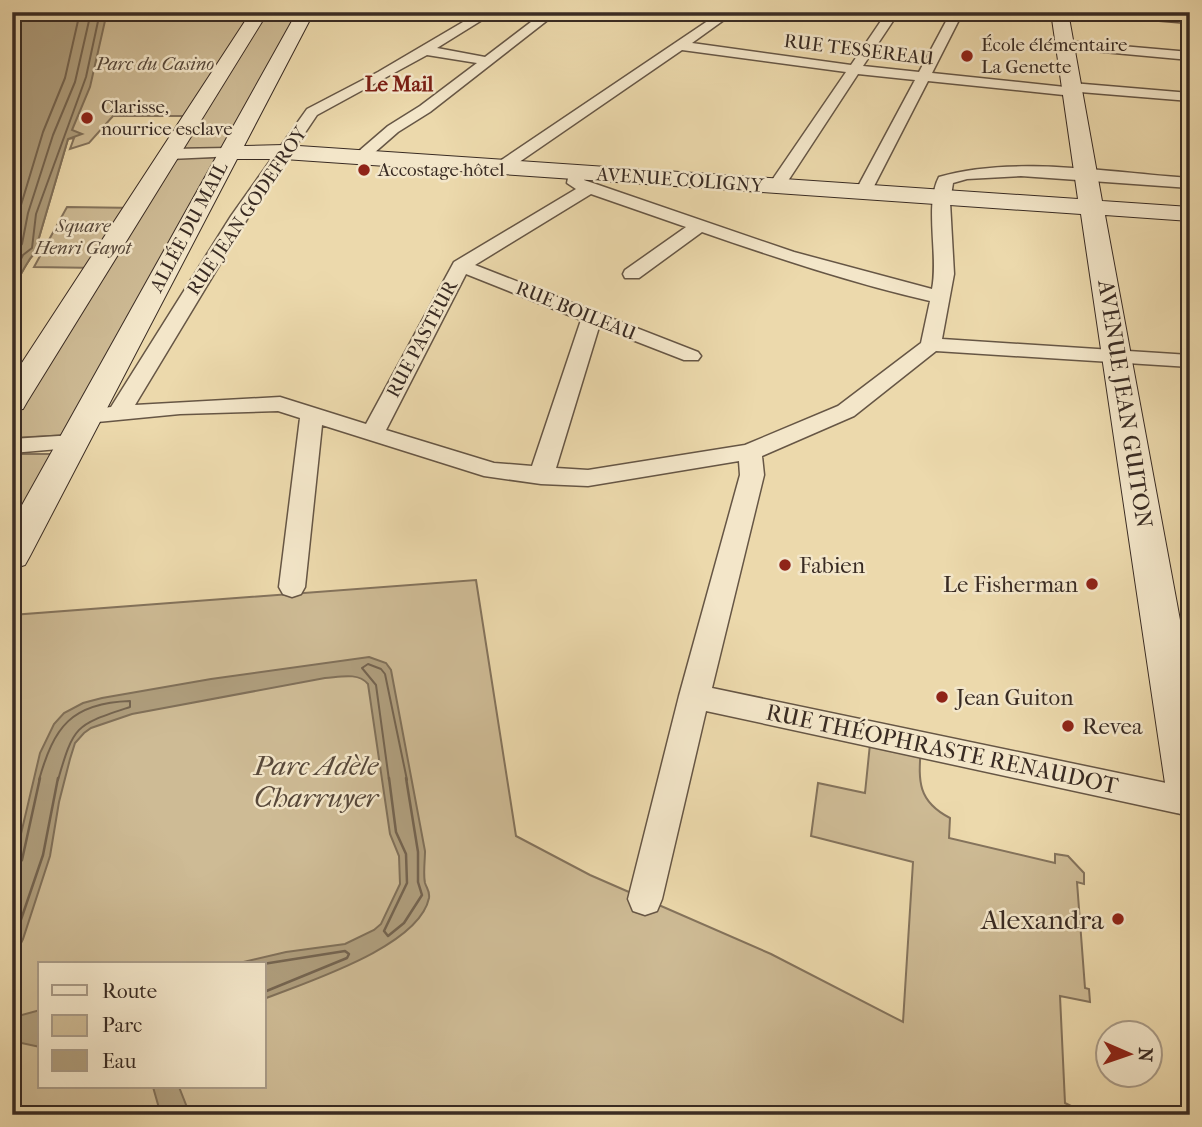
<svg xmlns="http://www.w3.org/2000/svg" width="1202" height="1127" font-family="'IM FELL French Canon',serif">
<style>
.green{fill:#cebb95;stroke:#84735c;stroke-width:2;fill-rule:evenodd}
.water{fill:#af9e7d;stroke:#807059;stroke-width:2}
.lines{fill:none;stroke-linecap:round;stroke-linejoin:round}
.shore-far1{stroke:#746450;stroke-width:2}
.shore{stroke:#746450;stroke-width:2.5}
.street-casing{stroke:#665645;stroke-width:3}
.secondary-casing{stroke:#392b23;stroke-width:2}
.street{fill:#f3e6c9;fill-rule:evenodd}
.secondary{fill:#f3e6c9;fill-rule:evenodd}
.poi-dot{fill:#8f2418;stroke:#f3e6c9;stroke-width:2.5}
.labels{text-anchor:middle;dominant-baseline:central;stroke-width:5;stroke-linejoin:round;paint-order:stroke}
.far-poi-label{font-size:19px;fill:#392b23;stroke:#f3e6c9;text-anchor:start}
.far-street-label{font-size:19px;fill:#392b23;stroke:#f3e6c9}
.far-park-label{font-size:19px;font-style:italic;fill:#57483a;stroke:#f3e6c9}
.far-neighbourhood-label{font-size:21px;font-weight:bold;fill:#7a1f14;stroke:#f3e6c9}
.street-label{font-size:23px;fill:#392b23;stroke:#f3e6c9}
.poi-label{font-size:23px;fill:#392b23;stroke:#f3e6c9;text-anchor:start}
.near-park-label{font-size:28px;font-style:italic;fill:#57483a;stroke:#f3e6c9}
.near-poi-label{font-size:28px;fill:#392b23;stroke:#f3e6c9;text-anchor:end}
</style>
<rect width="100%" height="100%" fill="#ecd9ac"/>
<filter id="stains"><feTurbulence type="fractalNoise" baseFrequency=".00286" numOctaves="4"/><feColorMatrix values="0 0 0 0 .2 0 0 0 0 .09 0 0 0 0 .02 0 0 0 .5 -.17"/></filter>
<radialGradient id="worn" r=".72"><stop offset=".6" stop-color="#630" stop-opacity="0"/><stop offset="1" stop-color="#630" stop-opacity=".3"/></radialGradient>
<g class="green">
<path d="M12,12H255L190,116H113L89,143L70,149L74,138L68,139L38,241L41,243C38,252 32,254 28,262C22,271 20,278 12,286Z"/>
<path d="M265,12H302L227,149L177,150Z"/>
<path d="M222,157L69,435L12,438V413L175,158Z"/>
<path d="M67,207L138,208L98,268L34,267Z"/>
<path d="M12,454H51L12,540Z"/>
<path d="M476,580L516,836L590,875L771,954L903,1022L913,862L811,836L818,783L865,793L871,734L921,744C919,778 915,800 950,818L949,838L1055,863V854L1068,856L1084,873V884L1077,882L1085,988L1089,989L1090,1002L1060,996L1065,1103L1089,1115H12V615ZM40,964H264V1087H40Z"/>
</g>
<g class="water">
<path d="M12,12H107L90,87L72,130L82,134L68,139L38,241L41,243C38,252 32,254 28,262C22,271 20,278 12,286Z"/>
<path d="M369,657L386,663L391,670L425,851C425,861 423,874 425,883C427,889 430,891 429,898C419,947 306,982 264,999V964H235L286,952L345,944L374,930L381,924L400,884L399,856L390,834L368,684C358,672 340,677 325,678L132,714L91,728L84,733L75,743L70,759L59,802L50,856L23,939L12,961V872L40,753L54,724L64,713L83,703L102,698L211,679Z"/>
<path d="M40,1010V1047L12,1041V1012L22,1015Z"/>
<path d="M153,1087H179L190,1115H161Z"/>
</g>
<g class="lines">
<g class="shore-far1">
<path d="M12,235L43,132L65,78L80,12"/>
<path d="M12,258L22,244L28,213L53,135L75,82L91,12"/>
<path d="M12,276L23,255L32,248L36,214L86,77L100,12"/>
<path d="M39,780C54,727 71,703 130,701V707C76,725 74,724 58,780"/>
<path d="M389,780L376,685L362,668L368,664L381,669L385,674L407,780"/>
</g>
<g class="shore">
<path d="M389,778L396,832L406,854L407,883L384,931L388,936L404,923L422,895L418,882V852L406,778"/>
<path d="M12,866L18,865L22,860L40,778"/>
<path d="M12,946L43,855L58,778"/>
<path d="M263,964L345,951L349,954L347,958L264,992"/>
</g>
<g class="street-casing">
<g id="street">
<path d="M480,12H495L437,48L485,57L544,12H558L430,112L398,132L366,160L360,162L352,157L388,126L420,106L477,63L427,55L317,115L249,216L135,405L280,397L366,424L454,262L576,189L567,183L569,173L577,168L585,173L584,180L794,252L932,289C939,256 924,205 939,177C1014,155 1112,173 1190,178V188L1021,176L967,179L953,183L950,202L954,274L942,339L1190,355V367L936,351L854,416L762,456L764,475L712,688L1190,788V816L706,711L662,899L657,911L645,915L633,911L628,899L679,696L740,475L739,461L588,486L541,484L484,476L322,425L305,587L301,594L292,597L283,594L279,587L300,418L278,411L180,414L87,423L79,421L76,416L79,411L111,407L231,216L307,109L378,72ZM591,194L686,227L625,270L623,274L625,278H639L702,232C777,258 852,283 930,301L921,343L838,406L745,445L588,470L556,468L599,327L684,360H698L701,356L698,352L475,265ZM466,274L581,320L532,466L494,463L386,430Z"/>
<path d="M721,12H735L692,43L851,65L887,12H899L863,66L919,72L951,12H963L932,73L1065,87L1072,83L1190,93V101L1080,92L1073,96L928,81L871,192L863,197L855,192L915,80L858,74L782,190L776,191L768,186L846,72L682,50L506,171H494L492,168L494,165Z"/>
<path d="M1097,12L1190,15V23L1103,16Z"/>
<path d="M1065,41L1190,52V60L1060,48V42Z"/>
<path d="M229,148L237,153L235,156L170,159L162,154L170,149Z"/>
<path d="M74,435L82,437L86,442L82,447L12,453V439Z"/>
</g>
</g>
<g class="secondary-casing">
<g id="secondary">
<path d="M251,12H268L27,402L23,409L12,411V378Z"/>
<path d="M297,12H314L244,146L284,145L1078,199L1051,12H1068L1102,201L1190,207V221L1105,215L1190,674V817L1174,811L1167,797L1081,214L284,159H237L30,556L25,565L12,569V523Z"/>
</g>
</g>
<use href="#street" class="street"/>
<use href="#secondary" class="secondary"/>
</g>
<g class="poi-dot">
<circle cx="967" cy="56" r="7"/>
<circle cx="87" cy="118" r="7"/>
<circle cx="364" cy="170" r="7"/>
<circle cx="785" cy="565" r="7"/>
<circle cx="1092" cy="584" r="7"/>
<circle cx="942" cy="697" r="7"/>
<circle cx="1068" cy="726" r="7"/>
<circle cx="1118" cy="919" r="7"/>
</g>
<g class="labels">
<g class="far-poi-label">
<text x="981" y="45">École élémentaire<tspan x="981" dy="22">La Genette</tspan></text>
<text x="101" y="107">Clarisse,<tspan x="101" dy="22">nourrice esclave</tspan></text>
<text x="378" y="170">Accostage hôtel</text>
</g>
<g class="far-street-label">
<text transform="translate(859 50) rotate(7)">RUE TESSEREAU</text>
<text transform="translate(680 180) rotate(4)">AVENUE COLIGNY</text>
<text transform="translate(247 211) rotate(-56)">RUE JEAN GODEFROY</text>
<text transform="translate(189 227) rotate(-62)">ALLÉE DU MAIL</text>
<text transform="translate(576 311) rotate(22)">RUE BOILEAU</text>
<text transform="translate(422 339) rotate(-62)">RUE PASTEUR</text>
</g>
<g class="far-park-label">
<text x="155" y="64">Parc du Casino</text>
<text x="83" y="226">Square<tspan x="83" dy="22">Henri Gayot</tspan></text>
</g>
<g class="far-neighbourhood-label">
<text x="399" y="84">Le Mail</text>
</g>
<g class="street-label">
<text transform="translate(1125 404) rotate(81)">AVENUE JEAN GUITON</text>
<text transform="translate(942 749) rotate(12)">RUE THÉOPHRASTE RENAUDOT</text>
</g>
<g class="poi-label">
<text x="799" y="565">Fabien</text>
<text x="1078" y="584" text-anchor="end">Le Fisherman</text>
<text x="956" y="697">Jean Guiton</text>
<text x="1082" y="726">Revea</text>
</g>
<g class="near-park-label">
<text x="316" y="765">Parc Adèle<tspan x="316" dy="32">Charruyer</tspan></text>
</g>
<g class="near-poi-label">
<text x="1104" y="919">Alexandra</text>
</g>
</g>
<rect width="1202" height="1127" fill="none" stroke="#ecd9ac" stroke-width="42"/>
<rect x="14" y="14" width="1174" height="1099" fill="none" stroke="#392b23" stroke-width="3.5"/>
<rect x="21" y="21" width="1160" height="1085" fill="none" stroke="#392b23" stroke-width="2"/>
<rect x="38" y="962" width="228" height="126" fill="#f3e6c9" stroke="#a99b87" stroke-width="2"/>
<rect x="52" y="985" width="35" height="10" fill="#f3e6c9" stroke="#a99b87" stroke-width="2"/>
<text x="102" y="998" font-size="21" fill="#392b23">Route</text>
<rect x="52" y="1015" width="35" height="21" fill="#cebb95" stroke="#a99b87" stroke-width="2"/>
<text x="102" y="1032" font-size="21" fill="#392b23">Parc</text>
<rect x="52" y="1050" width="35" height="21" fill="#af9e7d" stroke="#a99b87" stroke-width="2"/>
<text x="102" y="1068" font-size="21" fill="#392b23">Eau</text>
<g transform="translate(1129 1054) rotate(92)"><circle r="33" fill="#f3e6c9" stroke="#a99b87" stroke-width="2"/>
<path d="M0-5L12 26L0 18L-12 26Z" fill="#8f2418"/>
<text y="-10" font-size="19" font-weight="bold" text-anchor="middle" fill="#392b23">N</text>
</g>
<rect width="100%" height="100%" filter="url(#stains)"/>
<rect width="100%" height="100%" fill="url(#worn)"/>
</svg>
